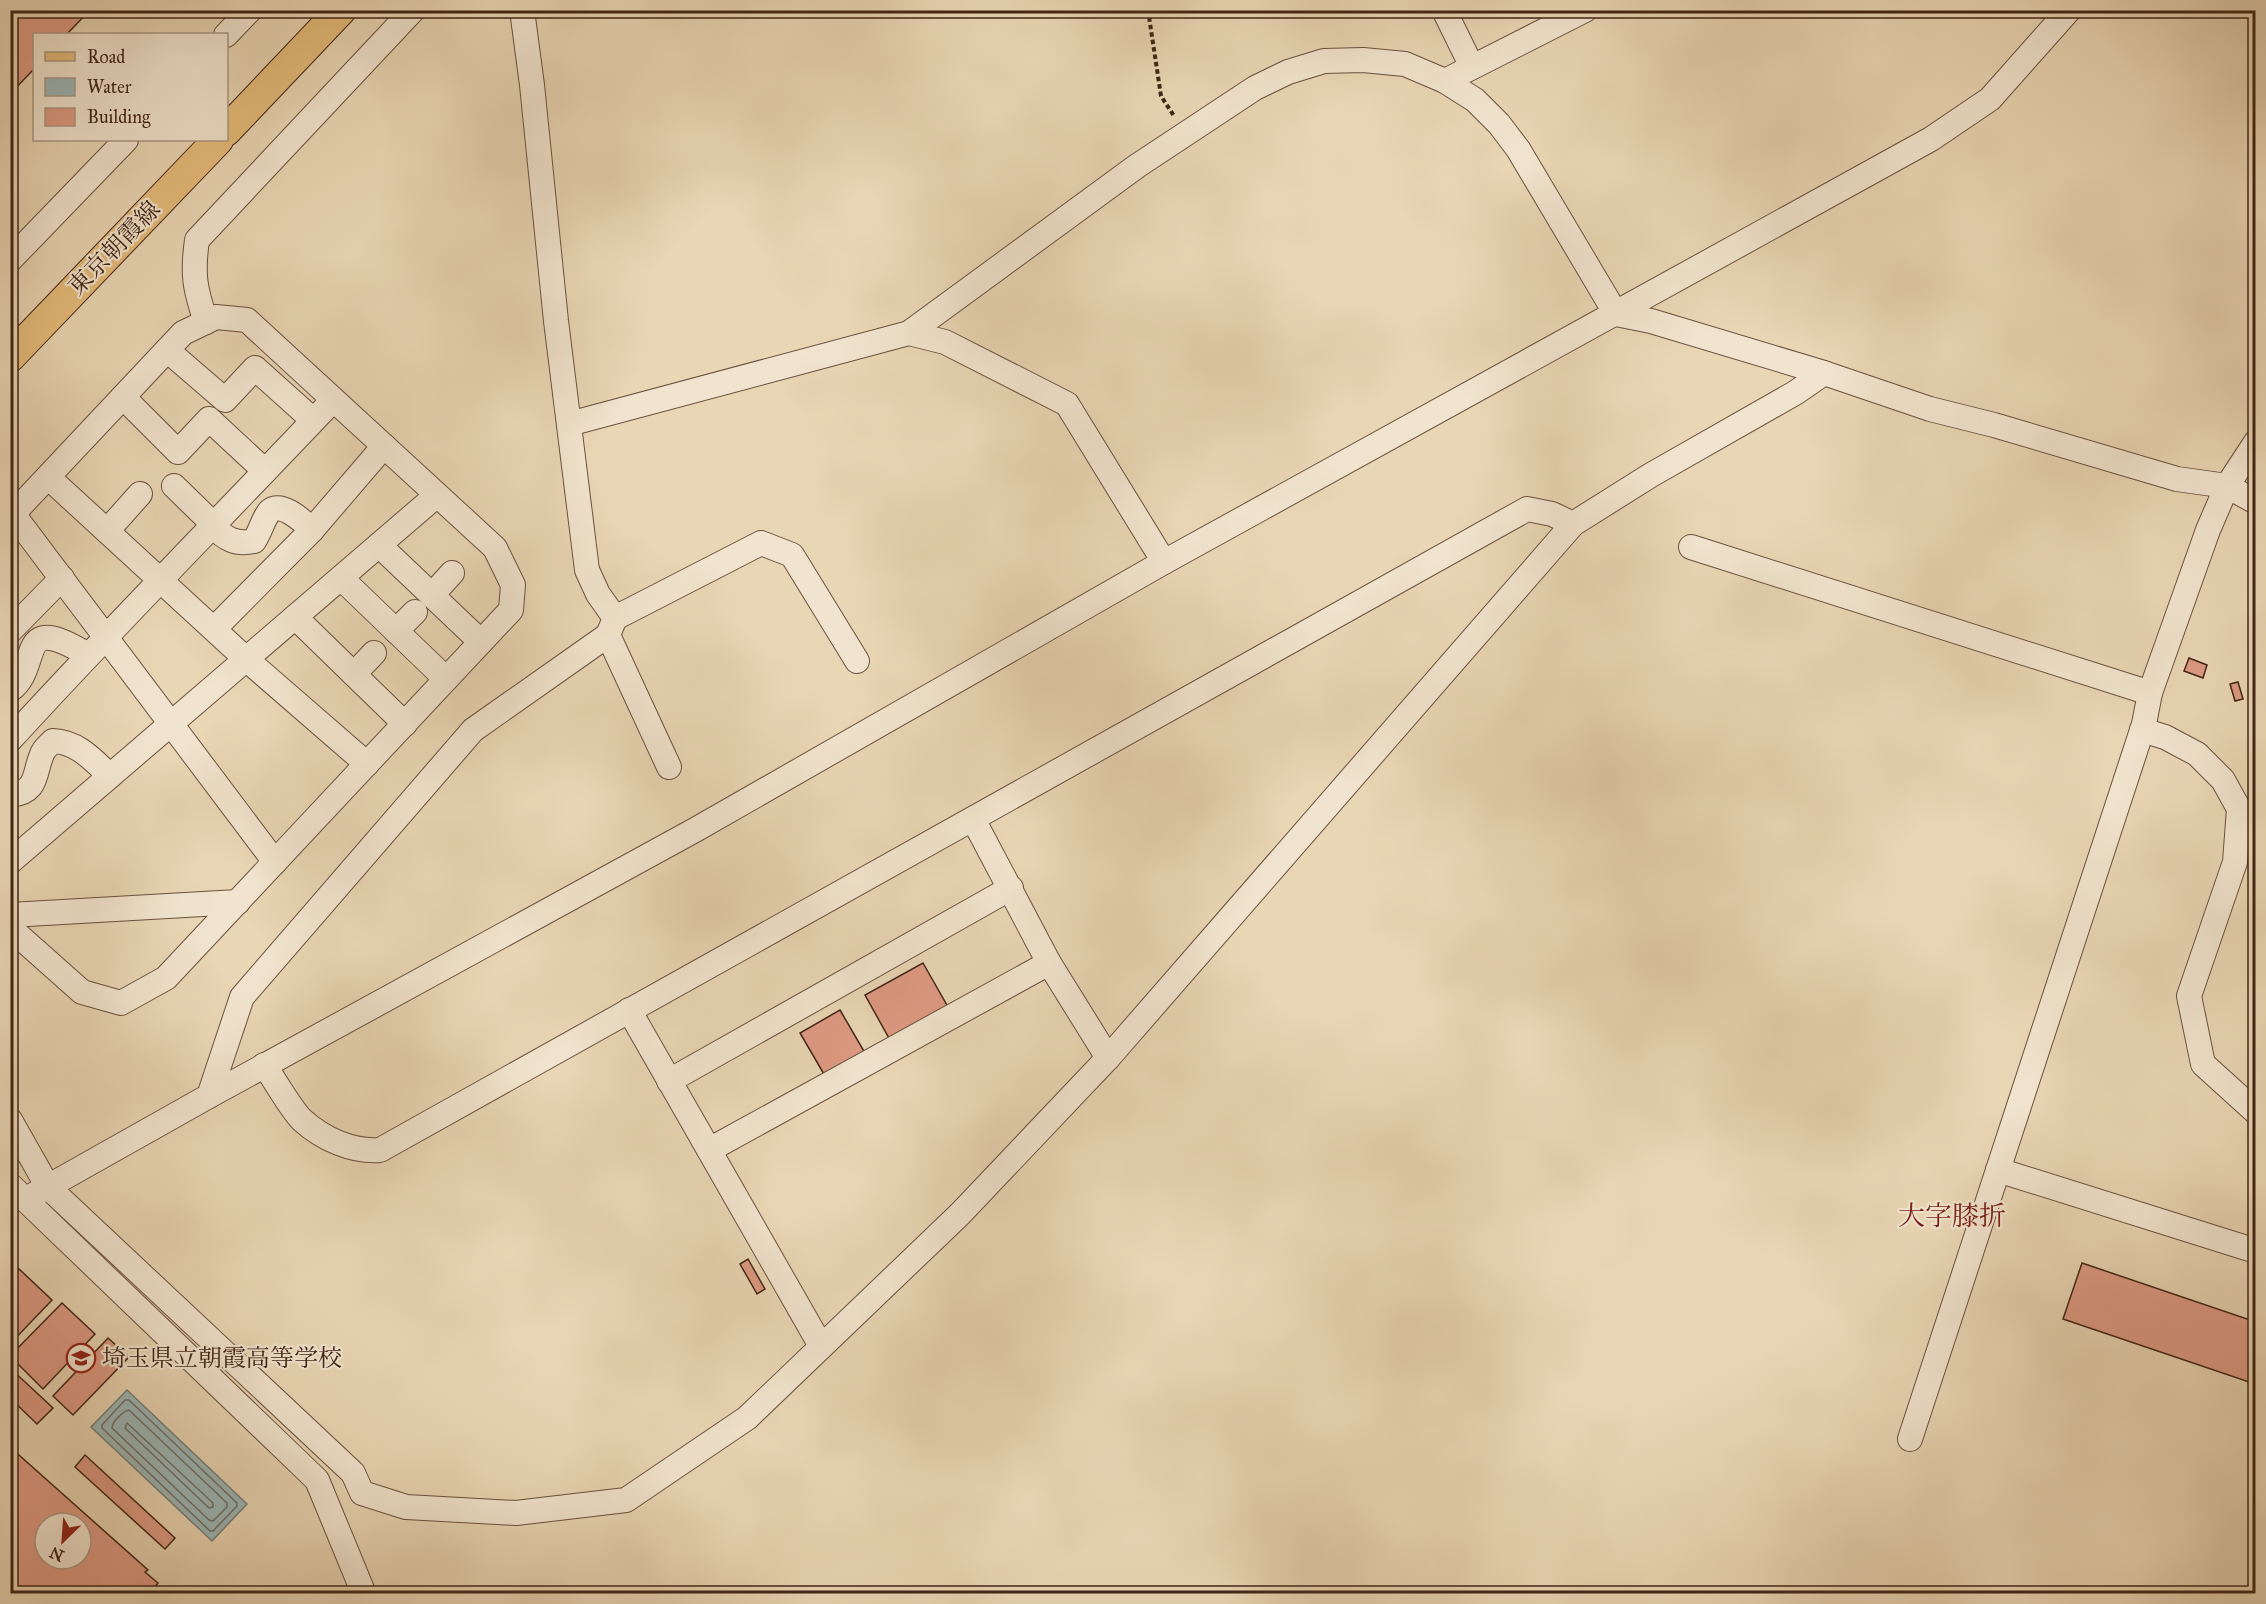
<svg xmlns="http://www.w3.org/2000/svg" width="2266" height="1604" font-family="'IM FELL Great Primer','Noto Serif JP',serif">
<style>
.water{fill:#9bb7b7;stroke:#777d77;stroke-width:1.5}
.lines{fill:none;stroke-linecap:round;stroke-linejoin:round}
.shore{stroke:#6e6e66;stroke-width:1.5}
.building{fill:#de9a83;stroke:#402516;stroke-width:1.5;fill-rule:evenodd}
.minor-casing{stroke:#6a513e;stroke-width:26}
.major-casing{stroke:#402516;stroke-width:32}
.path{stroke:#402516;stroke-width:4;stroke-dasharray:4.5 3;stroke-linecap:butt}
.minor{stroke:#f1e4ce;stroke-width:24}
.major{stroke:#e4bb7a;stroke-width:30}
.labels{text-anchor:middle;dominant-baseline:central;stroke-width:4.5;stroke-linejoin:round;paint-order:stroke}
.street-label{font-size:24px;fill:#402516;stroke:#f1e4ce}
.poi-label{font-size:24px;fill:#402516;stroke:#f1e4ce;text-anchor:start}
.quarter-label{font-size:27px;fill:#7a1f14;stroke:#f1e4ce}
</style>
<rect width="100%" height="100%" fill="#e9d6b4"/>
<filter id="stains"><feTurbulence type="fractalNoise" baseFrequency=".00333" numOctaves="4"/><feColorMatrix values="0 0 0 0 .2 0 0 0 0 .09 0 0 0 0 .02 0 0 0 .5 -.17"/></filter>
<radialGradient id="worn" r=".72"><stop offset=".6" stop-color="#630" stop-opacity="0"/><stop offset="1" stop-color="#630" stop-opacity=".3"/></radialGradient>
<path class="water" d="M127,1390L247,1504L212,1541L91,1427Z"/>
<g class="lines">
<g class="shore">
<path d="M125,1400H129L237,1503V1506L213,1531H210L102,1428V1425Z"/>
<path d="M129,1410L227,1503V1507L213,1521L209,1520L112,1428C112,1422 123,1411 129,1410Z"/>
<path d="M127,1423L213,1503V1507L209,1508L125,1428Z"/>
</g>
</g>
<g class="building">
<path d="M10,10H90L67,34H34V69L10,94Z"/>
<path d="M2189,658L2207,665L2203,678L2184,671Z"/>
<path d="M2238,682L2243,699L2235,701L2230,684Z"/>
<path d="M923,963L948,1007L890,1040L865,995Z"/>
<path d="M840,1010L865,1053L825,1076L800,1033Z"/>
<path d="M748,1259L765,1289L757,1294L740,1264Z"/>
<path d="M2082,1263L2256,1322L2255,1384L2063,1319Z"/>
<path d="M18,1268L52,1300L10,1344V1276Z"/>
<path d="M62,1303L95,1334L43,1389L10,1356Z"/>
<path d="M108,1338L129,1357L73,1415L53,1396Z"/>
<path d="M10,1368L53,1408L37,1424L10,1398Z"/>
<path d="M10,1447L148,1570L145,1572L158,1583L149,1594H10ZM45,1523H81V1559H45Z"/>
<path d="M85,1455L175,1538L165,1549L75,1467Z"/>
</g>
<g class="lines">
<g class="minor-casing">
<g id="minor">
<path d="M1444,10L1472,67"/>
<path d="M226,35L250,10"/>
<path d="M1445,81L1585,10"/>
<path d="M10,260L126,140"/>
<path d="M206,322C195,289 192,275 197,240L413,10"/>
<path d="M909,333L945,342L1067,404L1164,562"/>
<path d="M167,350L225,400L255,368L313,420"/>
<path d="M123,397L178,452L209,419L265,471"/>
<path d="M569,424L909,333L1137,166L1255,88L1288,72L1324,61L1363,60L1405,64L1445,81L1475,100L1499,124L1518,149L1616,314L1651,321L1824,373L1930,409L1994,425L2177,479L2227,486L2256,502"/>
<path d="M48,477L246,659L367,764"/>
<path d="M174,486L214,525"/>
<path d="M13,514L275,862"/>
<path d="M10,517L183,333L216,317L247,320L495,548L513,585L511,610L166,978L121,1003L82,992L10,928"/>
<path d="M213,526C225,539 236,545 254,541C260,532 262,523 267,515C277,496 304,522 312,530"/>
<path d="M107,531L140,494"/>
<path d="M379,545L481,642"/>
<path d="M1691,547L2150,693"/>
<path d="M341,578L446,679"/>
<path d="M432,595L452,573"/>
<path d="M295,617L405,724"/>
<path d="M615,618L761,543L792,555L857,661"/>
<path d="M214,629L312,530L384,446"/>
<path d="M10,631L62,578"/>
<path d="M396,631L415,612"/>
<path d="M608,635L669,767"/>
<path d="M354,674L374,653"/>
<path d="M10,690C43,667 13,609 88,655"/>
<path d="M2142,730L2165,737L2197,754L2223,780L2239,809L2235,862L2189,996L2203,1064L2256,1112"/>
<path d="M10,740C116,624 226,513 333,400"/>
<path d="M10,795C40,792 33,772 43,752C45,748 50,744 53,741C78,742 93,760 110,776"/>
<path d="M973,819L1049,963L1108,1058"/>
<path d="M10,862L437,495"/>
<path d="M10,915L238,902"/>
<path d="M629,1010L821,1346"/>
<path d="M264,1065C275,1080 290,1108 302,1120C323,1139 352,1152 380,1150L1527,509L1552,514L1573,524"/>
<path d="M669,1081L1011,888"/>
<path d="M209,1096L242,997L473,730L608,635L615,618L598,594L587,570L556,321L532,85L522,10"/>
<path d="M10,1120L48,1187L353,1473L362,1493L406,1507L516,1513L626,1500L747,1418L960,1214L1108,1058L1573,524L1651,475L1795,393L1824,373"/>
<path d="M709,1150L1049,963"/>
<path d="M1998,1170L2256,1251"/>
<path d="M10,1185L317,1480L364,1594"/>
<path d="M26,1199L209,1096L695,830L1164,562L1931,139L1990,99L2069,10"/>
<path d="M1910,1439L2144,724L2150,693L2208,530L2227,486L2256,442"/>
</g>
</g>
<g class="major-casing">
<g id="major">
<path d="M226,131L341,10"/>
<path d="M10,357L218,140"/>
</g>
</g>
<g class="path">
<path d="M1148,10L1161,96L1174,116"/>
<path d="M1343,10V11"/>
</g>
<use href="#minor" class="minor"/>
<use href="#major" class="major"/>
</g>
<defs>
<g id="school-ring" transform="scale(1.5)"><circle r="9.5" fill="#f1e4ce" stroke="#8f2418" stroke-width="1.5"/><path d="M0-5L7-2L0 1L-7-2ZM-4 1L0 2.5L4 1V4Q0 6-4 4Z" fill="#8f2418"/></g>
</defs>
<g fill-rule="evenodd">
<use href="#school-ring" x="81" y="1358"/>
</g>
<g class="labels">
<g class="street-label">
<text transform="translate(114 248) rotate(-46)">東京朝霞線</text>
</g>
<g class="poi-label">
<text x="102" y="1358">埼玉県立朝霞高等学校</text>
</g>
<g class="quarter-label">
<text x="1952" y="1215">大字膝折</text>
</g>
</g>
<rect width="2266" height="1604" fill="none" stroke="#e9d6b4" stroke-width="36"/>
<rect x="12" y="12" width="2242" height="1580" fill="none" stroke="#402516" stroke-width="3"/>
<rect x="18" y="18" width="2230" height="1568" fill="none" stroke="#402516" stroke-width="1.5"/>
<rect x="33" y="33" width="195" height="108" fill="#f1e4ce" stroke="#aa9884" stroke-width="1.5"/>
<rect x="45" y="52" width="30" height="9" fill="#e4bb7a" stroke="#aa9884" stroke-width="1.5"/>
<text x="87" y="63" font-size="18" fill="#402516">Road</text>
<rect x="45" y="78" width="30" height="18" fill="#9bb7b7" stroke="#aa9884" stroke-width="1.5"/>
<text x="87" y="93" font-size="18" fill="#402516">Water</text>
<rect x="45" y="108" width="30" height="18" fill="#de9a83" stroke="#aa9884" stroke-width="1.5"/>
<text x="87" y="123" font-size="18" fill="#402516">Building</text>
<g transform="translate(63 1541) rotate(205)"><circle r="28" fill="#f1e4ce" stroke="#aa9884" stroke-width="1.5"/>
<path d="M0-4.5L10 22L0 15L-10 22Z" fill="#8f2418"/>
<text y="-9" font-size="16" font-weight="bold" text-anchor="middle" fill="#402516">N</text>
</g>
<rect width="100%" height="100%" filter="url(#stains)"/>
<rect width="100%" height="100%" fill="url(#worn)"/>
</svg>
